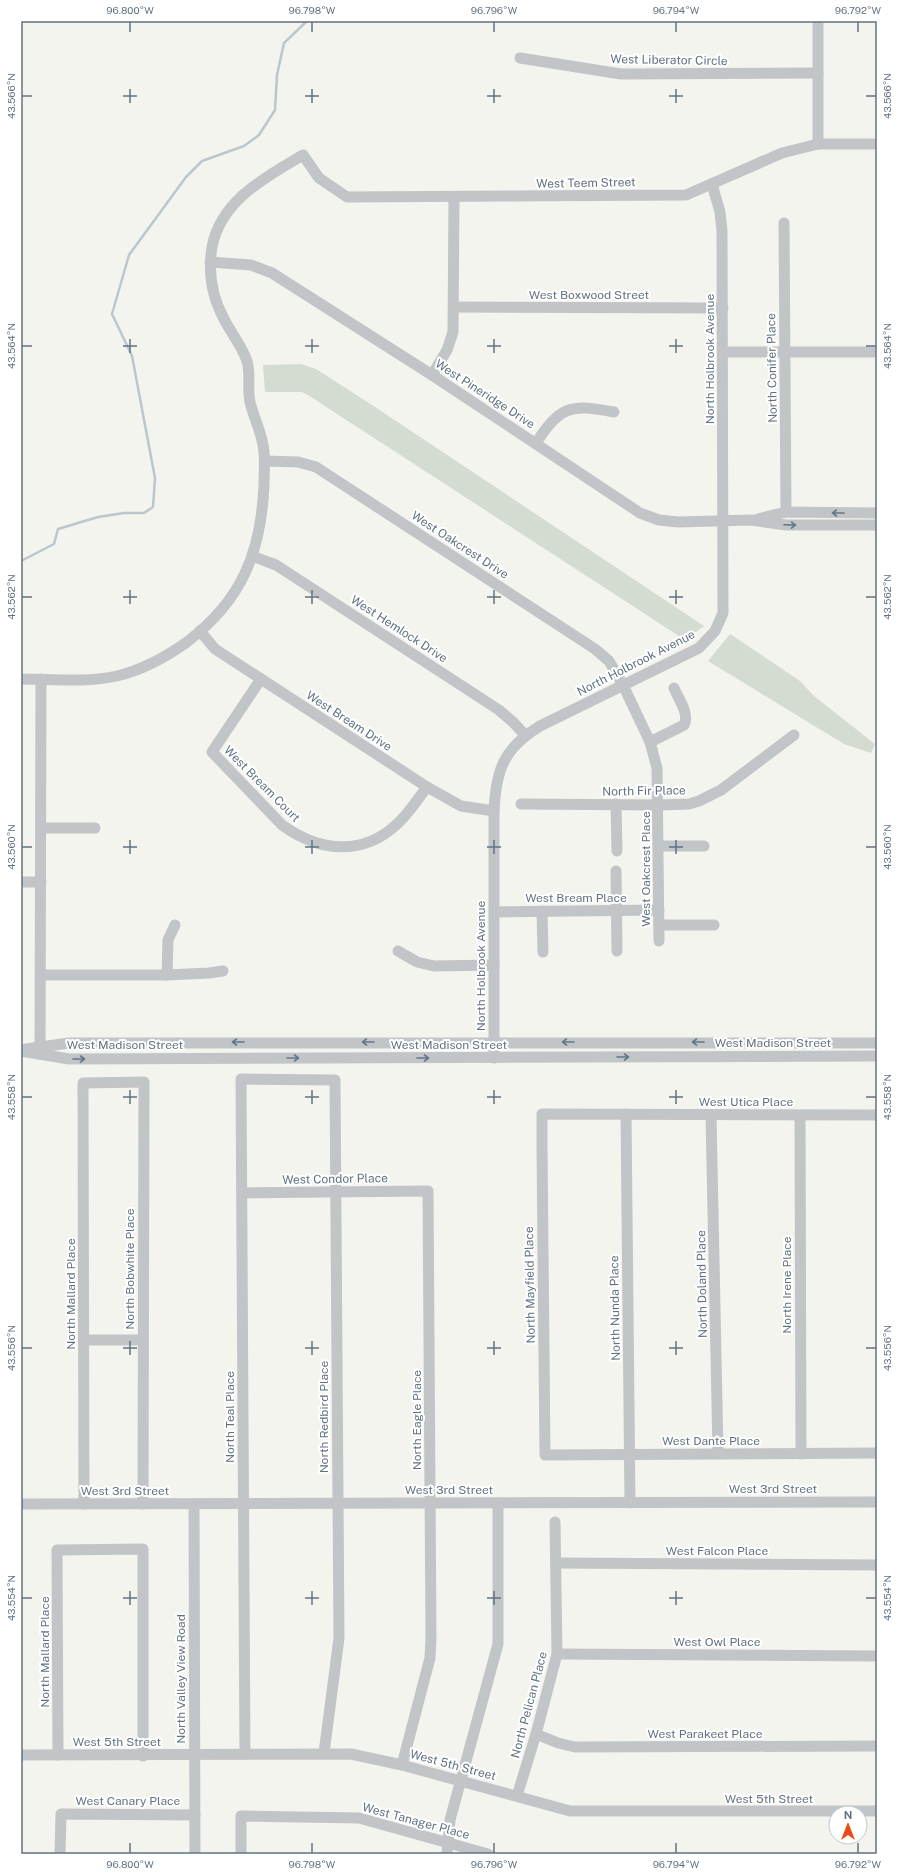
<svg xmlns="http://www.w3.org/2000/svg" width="898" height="1875" font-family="'Public Sans',sans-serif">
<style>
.green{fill:#d4dbd0}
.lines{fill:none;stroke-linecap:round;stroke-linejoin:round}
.stream{stroke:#bbc7cc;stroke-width:2.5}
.minor{stroke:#c1c5c8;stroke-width:11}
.oneway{stroke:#667786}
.ticks{fill:none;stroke:#617382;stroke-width:1.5}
.labels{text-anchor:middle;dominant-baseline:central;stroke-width:4;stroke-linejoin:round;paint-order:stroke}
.street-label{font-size:12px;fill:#617382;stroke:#fff}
.neatline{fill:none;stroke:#617382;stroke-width:1.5}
.ticks-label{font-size:10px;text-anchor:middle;fill:#617382}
</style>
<rect width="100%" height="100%" fill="#f4f4ef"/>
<g class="green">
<path d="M301,364L316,369L369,403L704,626L688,638H682L311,397L302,392H265L263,365Z"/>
<path d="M730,634L800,681L814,696L875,744L871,753L844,744L708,661Z"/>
</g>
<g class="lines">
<path class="stream" d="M21,561L54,544L58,529L98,517L124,513H144L153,507L155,478L132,356L112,314L129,255L186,177L202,161L244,146L259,135L275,110L277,75L284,43L307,21"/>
<g class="minor">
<path d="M520,58L621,74L818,73"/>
<path d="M818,144V21"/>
<path d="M784,223L786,512"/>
<path d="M210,262L251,265L272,273L432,375L640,513L659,520L678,522L751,520L786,525H877"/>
<path d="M454,307L723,308"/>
<path d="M723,352H877"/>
<path d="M432,375L447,350L453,332L454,198"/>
<path d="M536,443C561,405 571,404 614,412"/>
<path d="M265,461L298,462L316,467L595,649L609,661L623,685L650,742L657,768L659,941"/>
<path d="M758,519L786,512L877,513"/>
<path d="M252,556L276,565L499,710L513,722L525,735"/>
<path d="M200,631L215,649L427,787L461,806L494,811"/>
<path d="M21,679C53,679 86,683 117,676C142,670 166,657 187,642C242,600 261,553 264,485C264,474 265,463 264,452C263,435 254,419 250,402C247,389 251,374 247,361C242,346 231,333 224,319C212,297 208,272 212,247C221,200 266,177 303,155L319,178L347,197L686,195L782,153L818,144H877"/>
<path d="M261,679L212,752L282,825C318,851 361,857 396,825C408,815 417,800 427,787"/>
<path d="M650,742L684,725C690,714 678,698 674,688"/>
<path d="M521,804L659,805L689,804L699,801L721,790L794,735"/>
<path d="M616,804L617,851"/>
<path d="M42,828H95"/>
<path d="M659,846H704"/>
<path d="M616,871L617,951"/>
<path d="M21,882H41"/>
<path d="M542,911L543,952"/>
<path d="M494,912L659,910"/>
<path d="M659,925H714"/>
<path d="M398,951L417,962L434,966L494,965"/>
<path d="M41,975H167L209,973L223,971"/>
<path d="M167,975L168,940L175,925"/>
<path d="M26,1049L69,1043H877"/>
<path d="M21,1051L69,1059L877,1056"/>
<path d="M40,1054L41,679"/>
<path d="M494,1058V811C496,769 504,748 540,726L699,648L715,631L723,613L722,231L720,212L712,184"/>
<path d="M626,1114L630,1503"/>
<path d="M711,1115L718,1453"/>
<path d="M877,1115L542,1114V1147L545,1455L877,1453"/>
<path d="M800,1116L801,1454"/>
<path d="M242,1193L428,1191L431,1638L430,1658L402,1765"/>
<path d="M84,1340H143"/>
<path d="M21,1504L877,1502"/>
<path d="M84,1504L83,1083L144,1082L143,1504"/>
<path d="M194,1504L195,1854"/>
<path d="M557,1563L877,1565"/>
<path d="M557,1654L877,1656"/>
<path d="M536,1734L558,1743L575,1747L877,1746"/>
<path d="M245,1754L241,1079L335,1080L339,1638L324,1753"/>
<path d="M21,1755L351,1754L402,1765L570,1811H877"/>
<path d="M58,1755L57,1550L143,1549V1756"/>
<path d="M517,1796L536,1734L557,1654L555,1522"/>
<path d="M60,1854L61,1814L195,1815"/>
<path d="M241,1854V1816L359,1818L488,1854"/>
<path d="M447,1854L450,1820L498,1644V1503"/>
</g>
</g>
<defs><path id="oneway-shaft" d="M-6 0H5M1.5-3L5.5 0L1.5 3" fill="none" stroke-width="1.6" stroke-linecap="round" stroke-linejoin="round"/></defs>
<g class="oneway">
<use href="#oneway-shaft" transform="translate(838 513) rotate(-180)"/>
<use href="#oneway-shaft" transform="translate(790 525) rotate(2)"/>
<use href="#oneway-shaft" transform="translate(238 1042) rotate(180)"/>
<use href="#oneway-shaft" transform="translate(368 1042) rotate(180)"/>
<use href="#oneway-shaft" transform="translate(568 1042) rotate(180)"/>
<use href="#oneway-shaft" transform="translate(698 1042) rotate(180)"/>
<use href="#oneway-shaft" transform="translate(623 1057)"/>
<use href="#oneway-shaft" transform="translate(293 1058)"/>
<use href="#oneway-shaft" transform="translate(423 1058)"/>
<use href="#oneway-shaft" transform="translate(79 1059)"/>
</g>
<path class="ticks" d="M130,22V32M312,22V32M494,22V32M676,22V32M858,22V32M130,89V103M312,89V103M494,89V103M676,89V103M22,96H32M123,96H137M305,96H319M487,96H501M669,96H683M866,96H876M130,339V353M312,339V353M494,339V353M676,339V353M22,346H32M123,346H137M305,346H319M487,346H501M669,346H683M866,346H876M130,590V604M312,590V604M494,590V604M676,590V604M22,597H32M123,597H137M305,597H319M487,597H501M669,597H683M866,597H876M130,840V854M312,840V854M494,840V854M676,840V854M22,847H32M123,847H137M305,847H319M487,847H501M669,847H683M866,847H876M130,1090V1104M312,1090V1104M494,1090V1104M676,1090V1104M22,1097H32M123,1097H137M305,1097H319M487,1097H501M669,1097H683M866,1097H876M130,1341V1355M312,1341V1355M494,1341V1355M676,1341V1355M22,1348H32M123,1348H137M305,1348H319M487,1348H501M669,1348H683M866,1348H876M130,1591V1605M312,1591V1605M494,1591V1605M676,1591V1605M22,1598H32M123,1598H137M305,1598H319M487,1598H501M669,1598H683M866,1598H876M130,1843V1853M312,1843V1853M494,1843V1853M676,1843V1853M858,1843V1853"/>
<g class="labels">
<g class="street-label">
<text transform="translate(669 60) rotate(1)">West Liberator Circle</text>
<text transform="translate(586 183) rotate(-1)">West Teem Street</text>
<text x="589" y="295">West Boxwood Street</text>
<text transform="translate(710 359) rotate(-90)">North Holbrook Avenue</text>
<text transform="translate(772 368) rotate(-91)">North Conifer Place</text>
<text transform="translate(485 394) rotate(33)">West Pineridge Drive</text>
<text transform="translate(460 545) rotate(33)">West Oakcrest Drive</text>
<text transform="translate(399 629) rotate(33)">West Hemlock Drive</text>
<text transform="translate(636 663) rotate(-27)">North Holbrook Avenue</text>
<text transform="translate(349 721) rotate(33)">West Bream Drive</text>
<text transform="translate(262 784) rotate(45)">West Bream Court</text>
<text transform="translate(644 791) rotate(-1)">North Fir Place</text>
<text transform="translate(646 869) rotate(-90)">West Oakcrest Place</text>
<text x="576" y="898">West Bream Place</text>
<text transform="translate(481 966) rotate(-90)">North Holbrook Avenue</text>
<text x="773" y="1043">West Madison Street</text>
<text x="125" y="1045">West Madison Street</text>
<text x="449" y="1045">West Madison Street</text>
<text x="746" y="1102">West Utica Place</text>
<text transform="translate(335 1179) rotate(-1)">West Condor Place</text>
<text transform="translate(130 1269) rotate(-90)">North Bobwhite Place</text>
<text transform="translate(702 1284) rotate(-91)">North Doland Place</text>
<text transform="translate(530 1285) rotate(-91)">North Mayfield Place</text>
<text transform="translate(787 1285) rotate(-90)">North Irene Place</text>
<text transform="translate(71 1294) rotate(-90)">North Mallard Place</text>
<text transform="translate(615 1308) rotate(-91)">North Nunda Place</text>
<text transform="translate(230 1417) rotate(-90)">North Teal Place</text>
<text transform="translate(324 1417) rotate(-90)">North Redbird Place</text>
<text transform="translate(417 1420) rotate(-90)">North Eagle Place</text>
<text x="711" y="1441">West Dante Place</text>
<text x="773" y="1489">West 3rd Street</text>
<text x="449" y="1490">West 3rd Street</text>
<text x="125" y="1491">West 3rd Street</text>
<text x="717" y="1551">West Falcon Place</text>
<text x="717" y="1642">West Owl Place</text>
<text transform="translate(45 1652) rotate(-90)">North Mallard Place</text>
<text transform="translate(181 1679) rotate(-90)">North Valley View Road</text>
<text transform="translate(529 1705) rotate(-75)">North Pelican Place</text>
<text x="705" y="1734">West Parakeet Place</text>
<text x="117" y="1742">West 5th Street</text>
<text transform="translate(453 1765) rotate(15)">West 5th Street</text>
<text x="769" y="1799">West 5th Street</text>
<text x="128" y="1801">West Canary Place</text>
<text transform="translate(416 1821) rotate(15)">West Tanager Place</text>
</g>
</g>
<rect width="898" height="1875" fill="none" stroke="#ffffff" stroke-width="44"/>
<g transform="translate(848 1825)"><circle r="19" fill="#ffffff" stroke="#c0c7cd"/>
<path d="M0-3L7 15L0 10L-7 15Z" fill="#ee4915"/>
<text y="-6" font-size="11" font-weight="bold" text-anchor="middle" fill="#617382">N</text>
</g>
<rect x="22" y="22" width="854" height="1831" class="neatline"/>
<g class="ticks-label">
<text x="130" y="14">96.800°W</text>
<text x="312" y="14">96.798°W</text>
<text x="494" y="14">96.796°W</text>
<text x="676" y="14">96.794°W</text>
<text x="858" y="14">96.792°W</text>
<text transform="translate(11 96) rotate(-90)" y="4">43.566°N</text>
<text transform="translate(887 96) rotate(-90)" y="4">43.566°N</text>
<text transform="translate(11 346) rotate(-90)" y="4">43.564°N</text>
<text transform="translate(887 346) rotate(-90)" y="4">43.564°N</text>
<text transform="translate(11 597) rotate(-90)" y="4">43.562°N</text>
<text transform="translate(887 597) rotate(-90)" y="4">43.562°N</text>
<text transform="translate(11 847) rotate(-90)" y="4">43.560°N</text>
<text transform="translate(887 847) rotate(-90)" y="4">43.560°N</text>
<text transform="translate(11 1097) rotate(-90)" y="4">43.558°N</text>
<text transform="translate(887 1097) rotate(-90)" y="4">43.558°N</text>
<text transform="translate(11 1348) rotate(-90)" y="4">43.556°N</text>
<text transform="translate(887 1348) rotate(-90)" y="4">43.556°N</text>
<text transform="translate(11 1598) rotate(-90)" y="4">43.554°N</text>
<text transform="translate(887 1598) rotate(-90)" y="4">43.554°N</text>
<text x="130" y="1868">96.800°W</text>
<text x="312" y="1868">96.798°W</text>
<text x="494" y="1868">96.796°W</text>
<text x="676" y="1868">96.794°W</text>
<text x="858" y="1868">96.792°W</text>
</g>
</svg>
